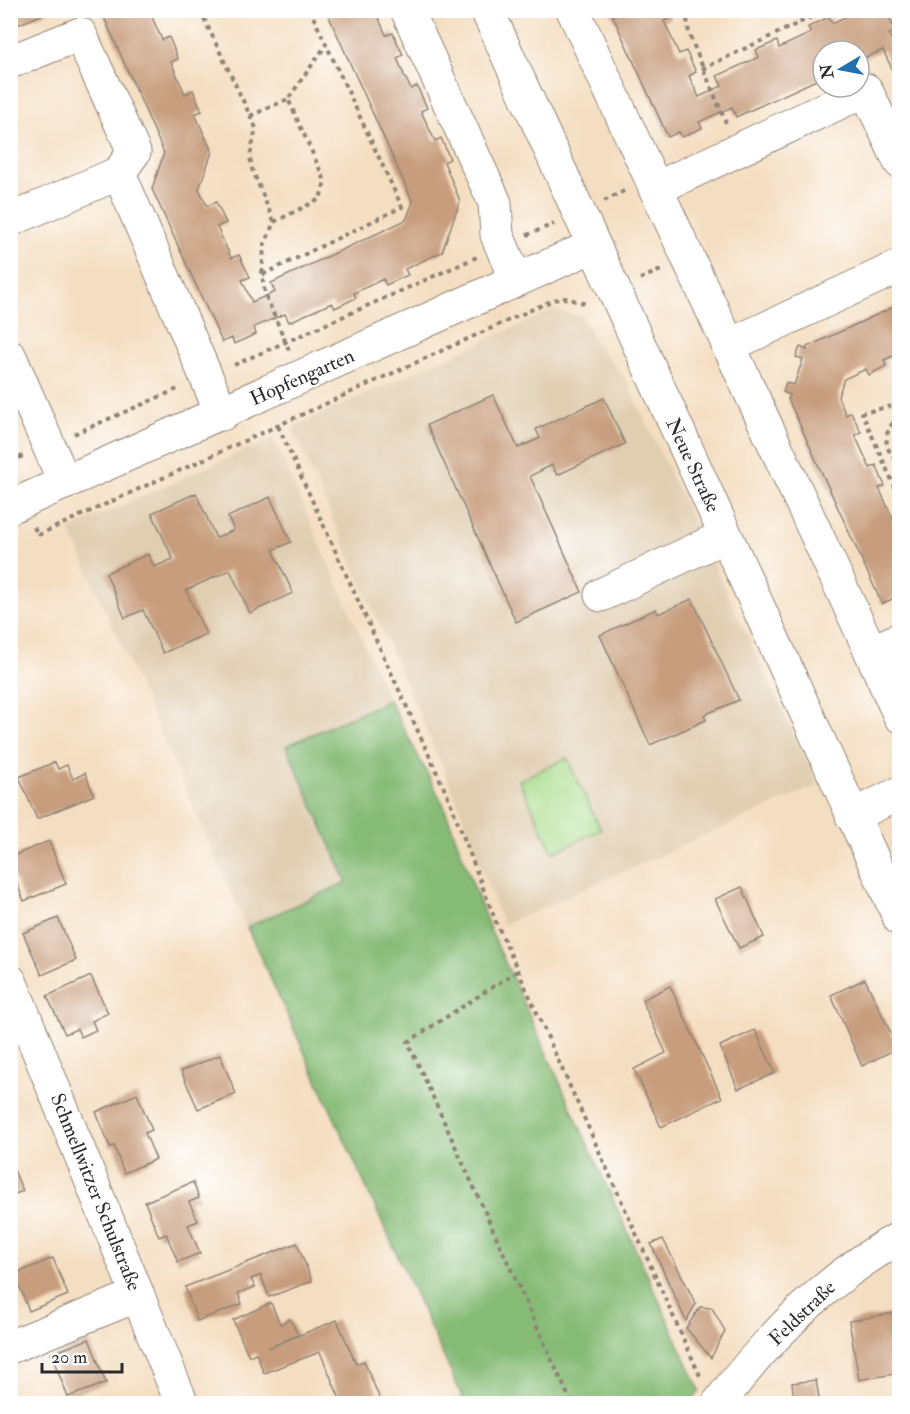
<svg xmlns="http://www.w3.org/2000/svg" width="910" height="1414" font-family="'IM FELL Double Pica',serif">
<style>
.built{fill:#e0ceb1}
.green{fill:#a9db8a;stroke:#6a835a;stroke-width:1.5}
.forest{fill:#86bb76;stroke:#587350;stroke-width:1.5}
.building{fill:#c79d7d}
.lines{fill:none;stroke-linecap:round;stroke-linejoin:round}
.minor-casing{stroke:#908476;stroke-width:35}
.path{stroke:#908476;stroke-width:4;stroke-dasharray:4.5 4.5;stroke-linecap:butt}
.minor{stroke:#fff;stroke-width:33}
.labels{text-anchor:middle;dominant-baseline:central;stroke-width:4.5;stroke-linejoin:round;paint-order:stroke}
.street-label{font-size:20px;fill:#2b2b2b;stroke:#fff}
</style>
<rect width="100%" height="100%" fill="#fff"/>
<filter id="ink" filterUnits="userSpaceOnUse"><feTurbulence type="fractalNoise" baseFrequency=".0167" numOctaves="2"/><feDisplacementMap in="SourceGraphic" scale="12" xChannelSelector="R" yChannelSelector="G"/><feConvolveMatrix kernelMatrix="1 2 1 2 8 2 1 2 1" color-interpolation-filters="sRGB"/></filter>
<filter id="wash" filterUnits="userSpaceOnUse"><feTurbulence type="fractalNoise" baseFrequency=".008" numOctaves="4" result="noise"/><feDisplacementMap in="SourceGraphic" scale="24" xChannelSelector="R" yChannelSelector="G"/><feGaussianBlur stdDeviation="1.35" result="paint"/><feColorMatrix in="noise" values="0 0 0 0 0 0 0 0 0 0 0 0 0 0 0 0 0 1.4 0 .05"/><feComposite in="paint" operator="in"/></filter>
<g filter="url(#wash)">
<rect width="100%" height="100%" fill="#f4dec1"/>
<g class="built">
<path d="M554,310L581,316L598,346L625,378L818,785L503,925L455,795L292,427Z"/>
<path d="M273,438L389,700L286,746L347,882L247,927L69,529Z"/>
</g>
<path class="green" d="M567,758L601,830L553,853L519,780Z"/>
<path class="forest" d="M389,700L443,804L489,927L700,1391L690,1403H465L247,927L347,882L286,746Z"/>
<g id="blocks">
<g class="building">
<path d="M110,10H149L162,40L169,37L178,59L171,62L185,94L193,90L202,111L195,114L212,152L199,189L207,206L216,202L226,223L217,227L231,258L239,255L250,277L242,280L252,302L275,292L271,283L406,220L413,202L326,10H375L386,35L393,33L403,55L397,58L404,75L411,89L417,86L427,108L421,111L435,141L441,138L450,159L444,162L460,201L442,252L405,269L408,275L386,285L383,279L354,293L356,298L335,308L332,303L289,322L285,314L254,327L256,334L234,344L232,338L222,342L152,189L164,153L104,17L111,13Z"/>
<path d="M610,10H667L671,18L664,21L679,54L686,51L696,72L689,76L699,97L722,86L717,76L759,57L756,50L777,41L779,48L811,33L808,27L829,17L832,23L860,10H886L895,31L889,34L894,44L900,42V86L883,50L859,60V51H823V77L736,117L732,107L699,122L702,128L682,137L679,132L668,137Z"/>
<path d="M10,11H51L10,28Z"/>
<path d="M900,304V353L884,360L886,366L869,375L866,369L844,379L838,397L846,415L851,412L861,432L855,435L870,468L876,465L885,486L879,488L894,521L900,518V603L897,605L894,598L882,604L788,399L790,395L783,392L786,383L794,385L803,359L796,357L800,347L807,350V347Z"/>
<path d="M493,395L518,448L540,438L536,429L604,398L625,444L557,475L552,465L530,476L582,592L516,622L427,425Z"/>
<path d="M196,493L216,538L234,530L228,517L270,497L291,542L273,550L293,593L250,613L230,570L186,590L206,634L163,653L143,610L125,618L106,573L148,554L154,567L173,559L152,513Z"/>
<path d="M692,599L739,700L704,715L706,720L650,745L600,635L656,609L658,614Z"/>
<path d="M55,762L58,769L67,765L73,779L85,773L94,795L37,819L19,777Z"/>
<path d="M49,841L66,884L24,901L10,867V857Z"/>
<path d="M742,887L764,937L739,948L715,899Z"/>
<path d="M58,918L76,960L42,975L23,933Z"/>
<path d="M91,976L108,1013L92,1021L96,1030L81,1037L77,1029L65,1034L47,996Z"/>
<path d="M865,979L898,1048L862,1066L831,995Z"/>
<path d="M670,986L722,1098L661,1127L634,1069L666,1053L642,1000Z"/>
<path d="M755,1030L775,1073L738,1089L720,1046Z"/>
<path d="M220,1055L236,1094L198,1109L181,1071Z"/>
<path d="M137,1094L152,1130L145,1133L156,1159L124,1173L114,1146L110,1147L96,1112Z"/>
<path d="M10,1161L23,1191L10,1196Z"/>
<path d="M193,1182L199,1198L189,1202L198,1221L188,1225L200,1253L178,1262L166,1234L159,1237L145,1202Z"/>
<path d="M663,1239L696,1304L686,1321L651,1244Z"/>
<path d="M297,1243L312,1281L269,1297L261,1275L251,1279L255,1287L238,1293L242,1304L197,1321L185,1287Z"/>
<path d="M53,1258L68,1295L29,1311L15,1274Z"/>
<path d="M271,1303L280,1324L290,1319L298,1335L268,1348L337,1320L356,1364L364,1361L382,1404H342L320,1352L264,1373L256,1353L249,1356L233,1320Z"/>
<path d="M700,1307L712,1308L725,1331L711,1358L686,1328Z"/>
<path d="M900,1312V1373L859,1380L849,1321Z"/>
<path d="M89,1339L106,1383L68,1397L51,1354Z"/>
<path d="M816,1380L820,1404H795L792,1383Z"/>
</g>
</g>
</g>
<g filter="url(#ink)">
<use href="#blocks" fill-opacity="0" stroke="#908476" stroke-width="1.5"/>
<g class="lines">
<g class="minor-casing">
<g id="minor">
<path d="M407,10L495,203L497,235L516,280"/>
<path d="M487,10L900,919"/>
<path d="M573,10L871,652L900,639"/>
<path d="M10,62L80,34L134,152L119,173"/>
<path d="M655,189L866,90L900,162"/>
<path d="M10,220L119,173L222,414"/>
<path d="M728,346L900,266"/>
<path d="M10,357L65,483"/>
<path d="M10,507L593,246"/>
<path d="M601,595L725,536"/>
<path d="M871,652L900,716"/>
<path d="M852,816L900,793"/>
<path d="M10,981L182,1404"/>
<path d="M10,1347L138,1295"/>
<path d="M718,1404C768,1338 827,1277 900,1238"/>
</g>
</g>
<g class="path">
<path d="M200,10L256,128L250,156L252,169L274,222L264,246L262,275"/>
<path d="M686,10L689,34L726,123"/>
<path d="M702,69L826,10"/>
<path d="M250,116L288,99"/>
<path d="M604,201L624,191"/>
<path d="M274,222L320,199L325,181L288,99L326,45"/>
<path d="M527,235L554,224"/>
<path d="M640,279L661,270"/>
<path d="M289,350L265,294L262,275L402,207L310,10"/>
<path d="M234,365L477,257"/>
<path d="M900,404L862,413L900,499"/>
<path d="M900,417C881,430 883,450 900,464"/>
<path d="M278,426L449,799L496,922L701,1378"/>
<path d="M74,434L180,388"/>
<path d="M10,461L23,456"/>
<path d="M34,527L38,535L553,300L565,298L587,304"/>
<path d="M517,971L408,1042L572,1404"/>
</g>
<use href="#minor" class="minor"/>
</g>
</g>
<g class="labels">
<g class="street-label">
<text transform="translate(302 377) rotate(-24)">Hopfengarten</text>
<text transform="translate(693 465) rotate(65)">Neue Straße</text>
<text transform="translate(96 1192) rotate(68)">Schmellwitzer Schulstraße</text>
<text transform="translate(802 1313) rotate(-44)">Feldstraße</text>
</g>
</g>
<rect width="910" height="1414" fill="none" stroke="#fff" stroke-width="36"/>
<g transform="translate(841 69) rotate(260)"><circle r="28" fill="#ffffff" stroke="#aaaaaa" stroke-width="1.5"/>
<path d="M0-4.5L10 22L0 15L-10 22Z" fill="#1f6fb2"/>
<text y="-9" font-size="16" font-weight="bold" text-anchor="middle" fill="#2b2b2b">N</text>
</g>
<path d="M42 1363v9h80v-9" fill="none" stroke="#2b2b2b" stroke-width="3"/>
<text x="51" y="1363" font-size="18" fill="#2b2b2b" stroke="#ffffff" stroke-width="4.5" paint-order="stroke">20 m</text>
</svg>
